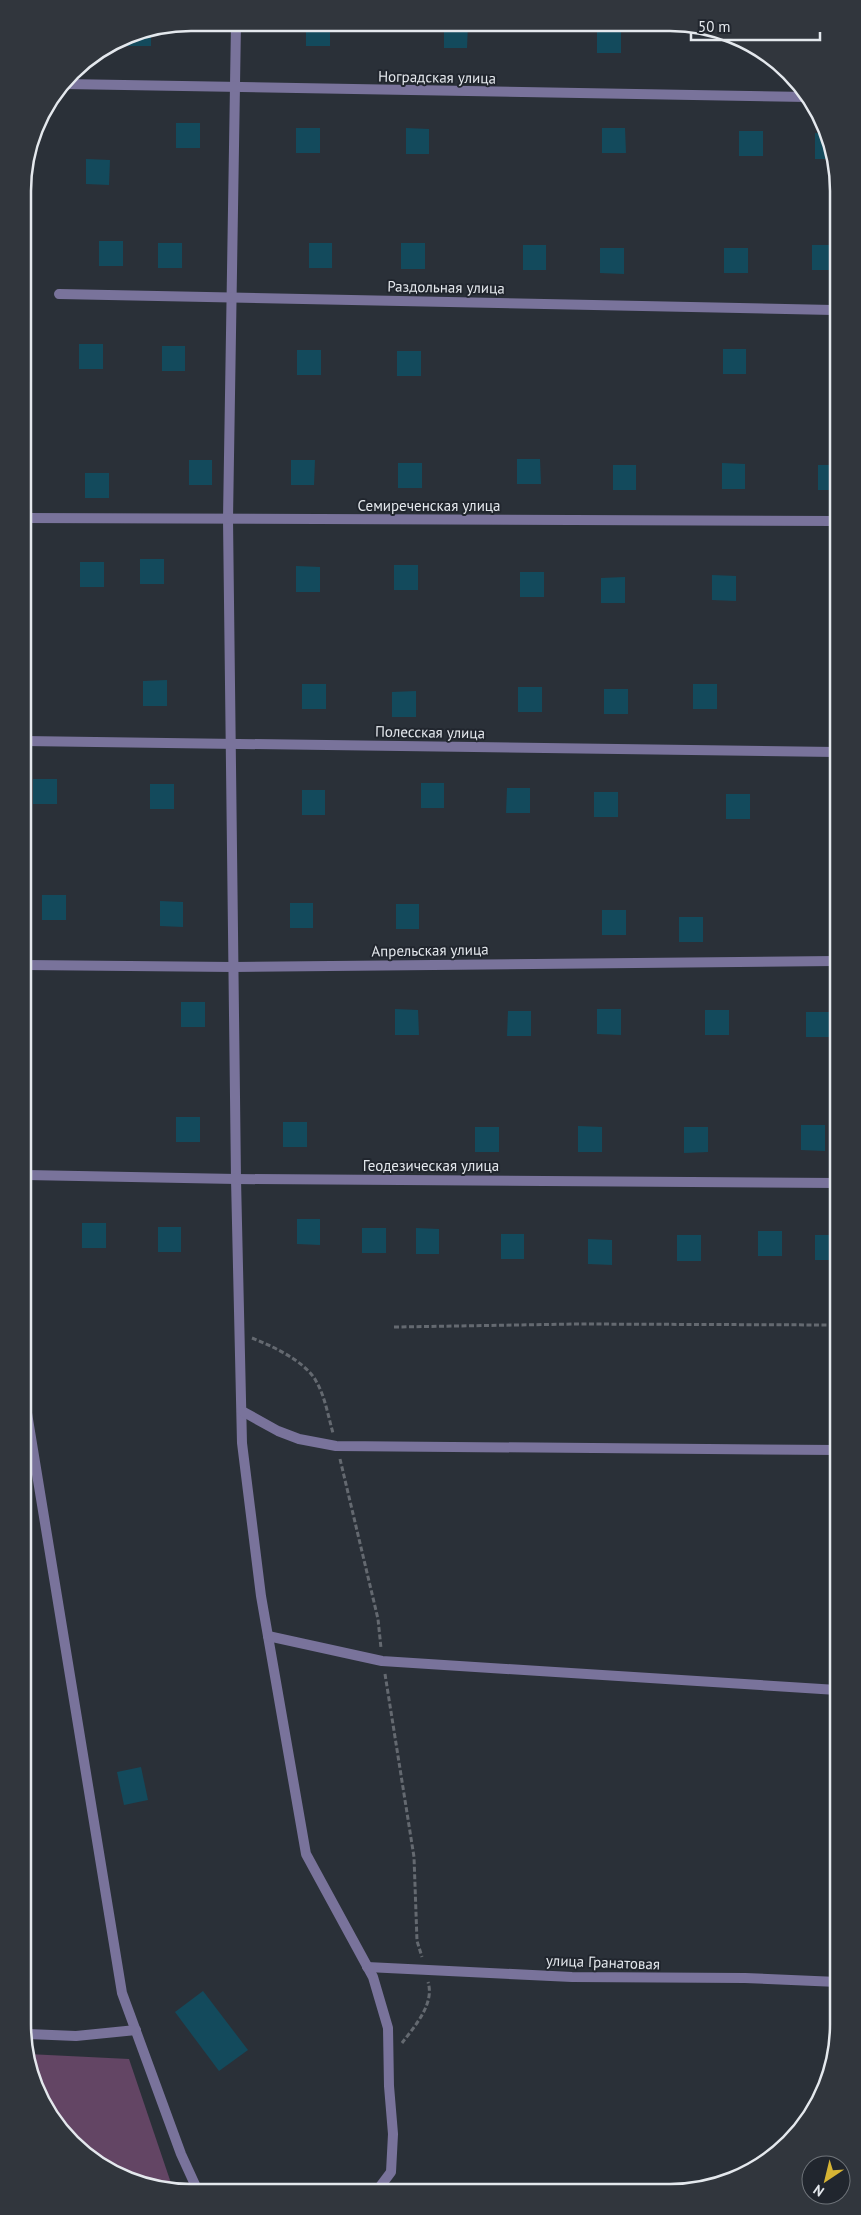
<svg xmlns="http://www.w3.org/2000/svg" width="861" height="2215" font-family="'PT Sans',sans-serif">
<style>
.green{fill:#634564}
.building{fill:#134a5c}
.lines{fill:none;stroke-linecap:round;stroke-linejoin:round}
.path{stroke:#646970;stroke-width:3;stroke-dasharray:5 2.5;stroke-linecap:butt}
.street{stroke:#79739b;stroke-width:10}
.labels{text-anchor:middle;dominant-baseline:central;stroke-width:4;stroke-linejoin:round;paint-order:stroke}
.street-label{font-size:15px;fill:#e4e8ed;stroke:#21262e}
.rim{fill:none;stroke:#e4e8ed;stroke-width:2.5}
</style>
<rect width="100%" height="100%" fill="#2a3038"/>
<path class="green" d="M28,2054L129,2059L173,2189H158L116,2175L72,2143L28,2067Z"/>
<g class="building">
<rect x="306" y="23" width="24" height="23"/>
<path d="M444,24H468L467,48H444Z"/>
<path d="M597,27L621,28V53H597Z"/>
<path d="M151,30V46H110L127,35Z"/>
<rect x="176" y="123" width="24" height="25"/>
<rect x="296" y="128" width="24" height="25"/>
<path d="M406,128L429,129V154H406Z"/>
<path d="M602,128H625L626,153H602Z"/>
<rect x="739" y="131" width="24" height="25"/>
<path d="M815,133L827,134L833,148V159H815Z"/>
<path d="M86,159L110,160L109,185L86,184Z"/>
<rect x="99" y="241" width="24" height="25"/>
<rect x="158" y="243" width="24" height="25"/>
<rect x="309" y="243" width="23" height="25"/>
<rect x="401" y="243" width="24" height="26"/>
<rect x="523" y="245" width="23" height="25"/>
<rect x="812" y="245" width="21" height="25"/>
<path d="M600,248H624V274L600,273Z"/>
<rect x="724" y="248" width="24" height="25"/>
<rect x="79" y="344" width="24" height="25"/>
<rect x="162" y="346" width="23" height="25"/>
<rect x="723" y="349" width="23" height="25"/>
<rect x="297" y="350" width="24" height="25"/>
<rect x="397" y="351" width="24" height="25"/>
<path d="M517,459H540L541,484H517Z"/>
<rect x="189" y="460" width="23" height="25"/>
<path d="M291,460H315L314,485H291Z"/>
<rect x="398" y="463" width="24" height="25"/>
<path d="M722,463L745,464V489H722Z"/>
<rect x="613" y="465" width="23" height="25"/>
<rect x="818" y="465" width="16" height="25"/>
<rect x="85" y="473" width="24" height="25"/>
<rect x="140" y="559" width="24" height="25"/>
<rect x="80" y="562" width="24" height="25"/>
<rect x="394" y="565" width="24" height="25"/>
<path d="M296,566L320,567V592H296Z"/>
<rect x="520" y="572" width="24" height="25"/>
<path d="M712,575L736,576V601L712,600Z"/>
<path d="M625,577V603H601V578Z"/>
<path d="M167,680V706H143V681Z"/>
<rect x="302" y="684" width="24" height="25"/>
<rect x="693" y="684" width="24" height="25"/>
<rect x="518" y="687" width="24" height="25"/>
<rect x="604" y="689" width="24" height="25"/>
<path d="M416,691V717H392V692Z"/>
<rect x="33" y="779" width="24" height="25"/>
<rect x="421" y="783" width="23" height="25"/>
<rect x="150" y="784" width="24" height="25"/>
<path d="M507,788H530V813H506Z"/>
<rect x="302" y="790" width="23" height="25"/>
<rect x="594" y="792" width="24" height="25"/>
<rect x="726" y="794" width="24" height="25"/>
<rect x="42" y="895" width="24" height="25"/>
<path d="M160,901L183,902V927L160,926Z"/>
<rect x="290" y="903" width="23" height="25"/>
<rect x="396" y="904" width="23" height="25"/>
<rect x="602" y="910" width="24" height="25"/>
<rect x="679" y="917" width="24" height="25"/>
<rect x="181" y="1002" width="24" height="25"/>
<path d="M395,1009L418,1010L419,1035H395Z"/>
<path d="M597,1009H621V1035L597,1034Z"/>
<rect x="705" y="1010" width="24" height="25"/>
<path d="M508,1011H531V1036H507Z"/>
<rect x="806" y="1012" width="24" height="25"/>
<rect x="176" y="1117" width="24" height="25"/>
<rect x="283" y="1122" width="24" height="25"/>
<path d="M801,1125H825V1151L801,1150Z"/>
<path d="M578,1126L602,1127V1152H578Z"/>
<rect x="475" y="1127" width="24" height="25"/>
<path d="M684,1127H708V1152L684,1153Z"/>
<path d="M297,1219H320V1245L297,1244Z"/>
<rect x="82" y="1223" width="24" height="25"/>
<rect x="158" y="1227" width="23" height="25"/>
<rect x="362" y="1228" width="24" height="25"/>
<path d="M416,1228L439,1229V1254H416Z"/>
<rect x="758" y="1231" width="24" height="25"/>
<rect x="501" y="1234" width="23" height="25"/>
<rect x="677" y="1235" width="24" height="26"/>
<rect x="815" y="1235" width="21" height="25"/>
<path d="M588,1239L612,1240V1265L588,1264Z"/>
<path d="M141,1767L148,1800L124,1805L117,1772Z"/>
<path d="M203,1991L248,2050L219,2071L175,2012Z"/>
</g>
<g class="lines">
<g class="path">
<path d="M394,1327L577,1324L836,1325"/>
<path d="M252,1338C272,1346 305,1361 316,1381C325,1396 328,1416 333,1433"/>
<path d="M340,1459L378,1619L381,1648"/>
<path d="M385,1674L414,1857L417,1941L422,1957"/>
<path d="M402,2043C414,2027 435,2004 428,1982"/>
</g>
<g class="street">
<path d="M236,23L228,519L236,1179L242,1443L261,1596L306,1854L373,1977L388,2028L389,2086L393,2134L391,2172L379,2188"/>
<path d="M65,84L808,97"/>
<path d="M59,294L833,310"/>
<path d="M24,518L834,521"/>
<path d="M24,741L835,752"/>
<path d="M25,965L233,967L835,961"/>
<path d="M26,1175L236,1179L836,1183"/>
<path d="M26,1407L122,1993L181,2154L197,2189"/>
<path d="M242,1411L278,1431L299,1439L336,1446L837,1450"/>
<path d="M268,1636L382,1661L837,1690"/>
<path d="M367,1967L572,1977L745,1978L838,1982"/>
<path d="M28,2034L76,2036L136,2030"/>
</g>
</g>
<g class="labels">
<g class="street-label">
<text transform="translate(437 77) rotate(1)">Ноградская улица</text>
<text transform="translate(446 287) rotate(1)">Раздольная улица</text>
<text x="429" y="505">Семиреченская улица</text>
<text transform="translate(430 732) rotate(1)">Полесская улица</text>
<text transform="translate(430 950) rotate(-1)">Апрельская улица</text>
<text x="431" y="1165">Геодезическая улица</text>
<text transform="translate(603 1962) rotate(2)">улица Гранатовая</text>
</g>
</g>
<path d="M0 0H861V2215H0ZM191 31H670A160 160 0 0 1 830 191V2024A160 160 0 0 1 670 2184H191A160 160 0 0 1 31 2024V191A160 160 0 0 1 191 31Z" fill="#31363d" fill-rule="evenodd"/>
<path class="rim" d="M191 31H670A160 160 0 0 1 830 191V2024A160 160 0 0 1 670 2184H191A160 160 0 0 1 31 2024V191A160 160 0 0 1 191 31Z"/>
<g transform="translate(826 2180) rotate(215)"><circle r="24" fill="#21262e" stroke="#6f747a"/>
<path d="M0-4L9 19L0 12L-9 19Z" fill="#d7b434"/>
<text y="-8" font-size="14" font-weight="bold" text-anchor="middle" fill="#e4e8ed">N</text>
</g>
<path d="M691 32v8h129v-8" fill="none" stroke="#e4e8ed" stroke-width="2.5"/>
<text x="698" y="32" font-size="15" fill="#e4e8ed" stroke="#21262e" stroke-width="4" paint-order="stroke">50 m</text>
</svg>
